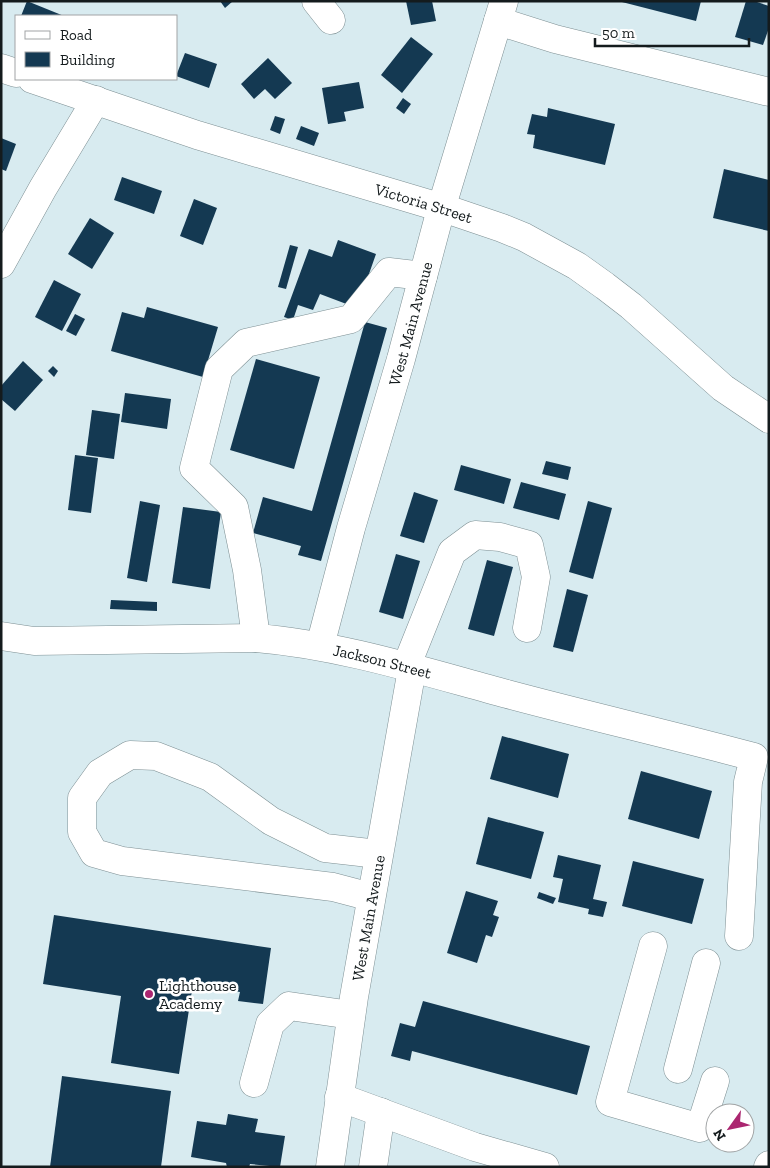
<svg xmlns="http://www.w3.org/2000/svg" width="770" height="1168" font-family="'Zilla Slab',serif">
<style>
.building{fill:#143952}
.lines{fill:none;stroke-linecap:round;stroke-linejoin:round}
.minor-casing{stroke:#7d8f93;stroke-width:29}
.minor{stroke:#fff;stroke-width:28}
.poi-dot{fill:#ab2670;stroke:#fff;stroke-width:2}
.labels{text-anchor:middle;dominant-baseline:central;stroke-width:5;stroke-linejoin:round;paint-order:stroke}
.street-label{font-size:16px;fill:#141b1d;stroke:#fff}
.poi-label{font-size:16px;fill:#141b1d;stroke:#fff;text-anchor:start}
</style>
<rect width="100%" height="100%" fill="#d8ebf0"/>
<g class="building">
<path d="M27,1L64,16H21Z"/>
<path d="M220,1H233L225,8Z"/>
<path d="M406,1H432L436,21L411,25Z"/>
<path d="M618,1H701L696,21Z"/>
<path d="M746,1H754L769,6V28L763,45L735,37Z"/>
<path d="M411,37L433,54L402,93L381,75Z"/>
<path d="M185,53L217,64L209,88L176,76Z"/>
<path d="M268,58L292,83L275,99L265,89L254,99L241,84Z"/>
<path d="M359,82L364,108L344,112L346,121L328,124L322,88Z"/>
<path d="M403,98L411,104L404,114L396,108Z"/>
<path d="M548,108L615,124L605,165L533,148L535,135L527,134L532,114L547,117Z"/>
<path d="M275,116L285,119L280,134L270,130Z"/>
<path d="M301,126L319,133L314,146L296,139Z"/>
<path d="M1,138L16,144L6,171L1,169Z"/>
<path d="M724,169L769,180V231L713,218Z"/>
<path d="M122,177L162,191L154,214L114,200Z"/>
<path d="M194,199L217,208L203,245L180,236Z"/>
<path d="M90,218L114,233L92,269L68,254Z"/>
<path d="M338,240L376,254L357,308L320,294L313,310L298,305L293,320L284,317L309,249L332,257Z"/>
<path d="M290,245L298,247L286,289L278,287Z"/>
<path d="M54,280L81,294L62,331L35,317Z"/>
<path d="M147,307L218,327L203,377L111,351L122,312L144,318Z"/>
<path d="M75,314L85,319L76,336L66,331Z"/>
<path d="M365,322L387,328L321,561L298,555L301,546L253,533L263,497L312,511Z"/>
<path d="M256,359L320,377L294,469L230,450Z"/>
<path d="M23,361L43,380L15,411L1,399V386Z"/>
<path d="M53,366L58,371L54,377L48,371Z"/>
<path d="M125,393L171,399L167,429L121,422Z"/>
<path d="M92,410L120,414L114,459L86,455Z"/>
<path d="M75,455L98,458L91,513L68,510Z"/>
<path d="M546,461L571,467L568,480L542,474Z"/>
<path d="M461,465L511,479L504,504L454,490Z"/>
<path d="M521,482L566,494L559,520L513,508Z"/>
<path d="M414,492L438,500L424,543L400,536Z"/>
<path d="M140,501L160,505L147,582L127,578Z"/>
<path d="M588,501L612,508L593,579L569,572Z"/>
<path d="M183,507L221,512L210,589L172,583Z"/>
<path d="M396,554L420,561L403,619L379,612Z"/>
<path d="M487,560L513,567L494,636L468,629Z"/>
<path d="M567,589L588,595L573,652L553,647Z"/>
<path d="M111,600L157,602V611L110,609Z"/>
<path d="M502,736L569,754L558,798L490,779Z"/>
<path d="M641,771L712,791L699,839L628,819Z"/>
<path d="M488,817L544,832L531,879L476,864Z"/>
<path d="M558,855L601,865L593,899L607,902L603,917L588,914L589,909L558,902L563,879L553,877Z"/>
<path d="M633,861L704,879L692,924L622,906Z"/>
<path d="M466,891L498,901L493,915L499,917L492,937L486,935L477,963L447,953Z"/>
<path d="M539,892L556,898L553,904L537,898Z"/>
<path d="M54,915L271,948L263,1004L238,1001L240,992L193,984L179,1074L111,1063L121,996L43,984Z"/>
<path d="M423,1001L590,1046L577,1095L412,1051L410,1061L391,1056L400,1023L415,1027Z"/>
<path d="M62,1076L171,1091L161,1167H50Z"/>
<path d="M228,1114L258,1119L255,1132L285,1136L280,1167L250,1164L249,1167H227L226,1163L191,1157L197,1121L226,1125Z"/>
</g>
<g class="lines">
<g class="minor-casing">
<g id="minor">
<path d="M316,1L331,20"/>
<path d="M498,21L555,39L769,92"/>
<path d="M1,68L16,73"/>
<path id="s1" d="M32,79L197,135L449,210L502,228L524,237L577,266L605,286L631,306L723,388L769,419"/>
<path d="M1,264L43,188L96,100"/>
<path id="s2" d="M1,636L34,641L256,638C341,645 425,672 507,694C589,716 672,735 754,757L748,782L739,936"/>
<path d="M256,638L247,570L234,507L194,468L219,369L246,343L351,319L389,272L423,276"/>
<path id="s3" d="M320,646L351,528L401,359L441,209L504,1"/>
<path d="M406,667L452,552L475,535L500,537L529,545L536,577L527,628"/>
<path d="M371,897L333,887L122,861L94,853L82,832V798L100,773L130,755L156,756L210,777L271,821L325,848L378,854"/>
<path d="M653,946L610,1102L700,1128L715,1081"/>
<path d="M678,1069L706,963"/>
<path d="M254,1083L270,1024L289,1006L351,1015"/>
<path d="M339,1097L475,1147L545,1167"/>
<path id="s4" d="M330,1167L354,997L412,669"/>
<path d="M373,1167L381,1112"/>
<path d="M768,1167L769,1165"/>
</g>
</g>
<use href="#minor" class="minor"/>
</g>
<circle class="poi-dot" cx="149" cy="994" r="5"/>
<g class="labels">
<g class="street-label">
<text stroke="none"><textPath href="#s1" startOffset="411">Victoria Street</textPath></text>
<text stroke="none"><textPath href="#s3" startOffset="335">West Main Avenue</textPath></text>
<text stroke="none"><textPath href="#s2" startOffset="384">Jackson Street</textPath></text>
<text stroke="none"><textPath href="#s4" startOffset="252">West Main Avenue</textPath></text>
</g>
<g class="poi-label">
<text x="159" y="985">Lighthouse<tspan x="159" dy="18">Academy</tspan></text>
</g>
</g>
<rect width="770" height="1168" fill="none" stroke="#141b1d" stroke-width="5"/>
<rect x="15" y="15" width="162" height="65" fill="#ffffff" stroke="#a1a4a5"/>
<rect x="25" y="31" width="25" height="8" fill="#ffffff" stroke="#a1a4a5"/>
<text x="60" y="40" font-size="15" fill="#141b1d">Road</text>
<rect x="25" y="52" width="25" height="15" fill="#143952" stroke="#a1a4a5"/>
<text x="60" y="65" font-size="15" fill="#141b1d">Building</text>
<g transform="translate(730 1128) rotate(237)"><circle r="24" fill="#ffffff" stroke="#a1a4a5"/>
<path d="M0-4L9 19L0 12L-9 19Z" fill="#ab2670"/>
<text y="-8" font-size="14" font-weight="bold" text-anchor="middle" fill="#141b1d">N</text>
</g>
<path d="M595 38v8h154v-8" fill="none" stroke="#141b1d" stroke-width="2.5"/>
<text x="602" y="38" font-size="15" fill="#141b1d" stroke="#ffffff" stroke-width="4" paint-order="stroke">50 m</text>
</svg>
